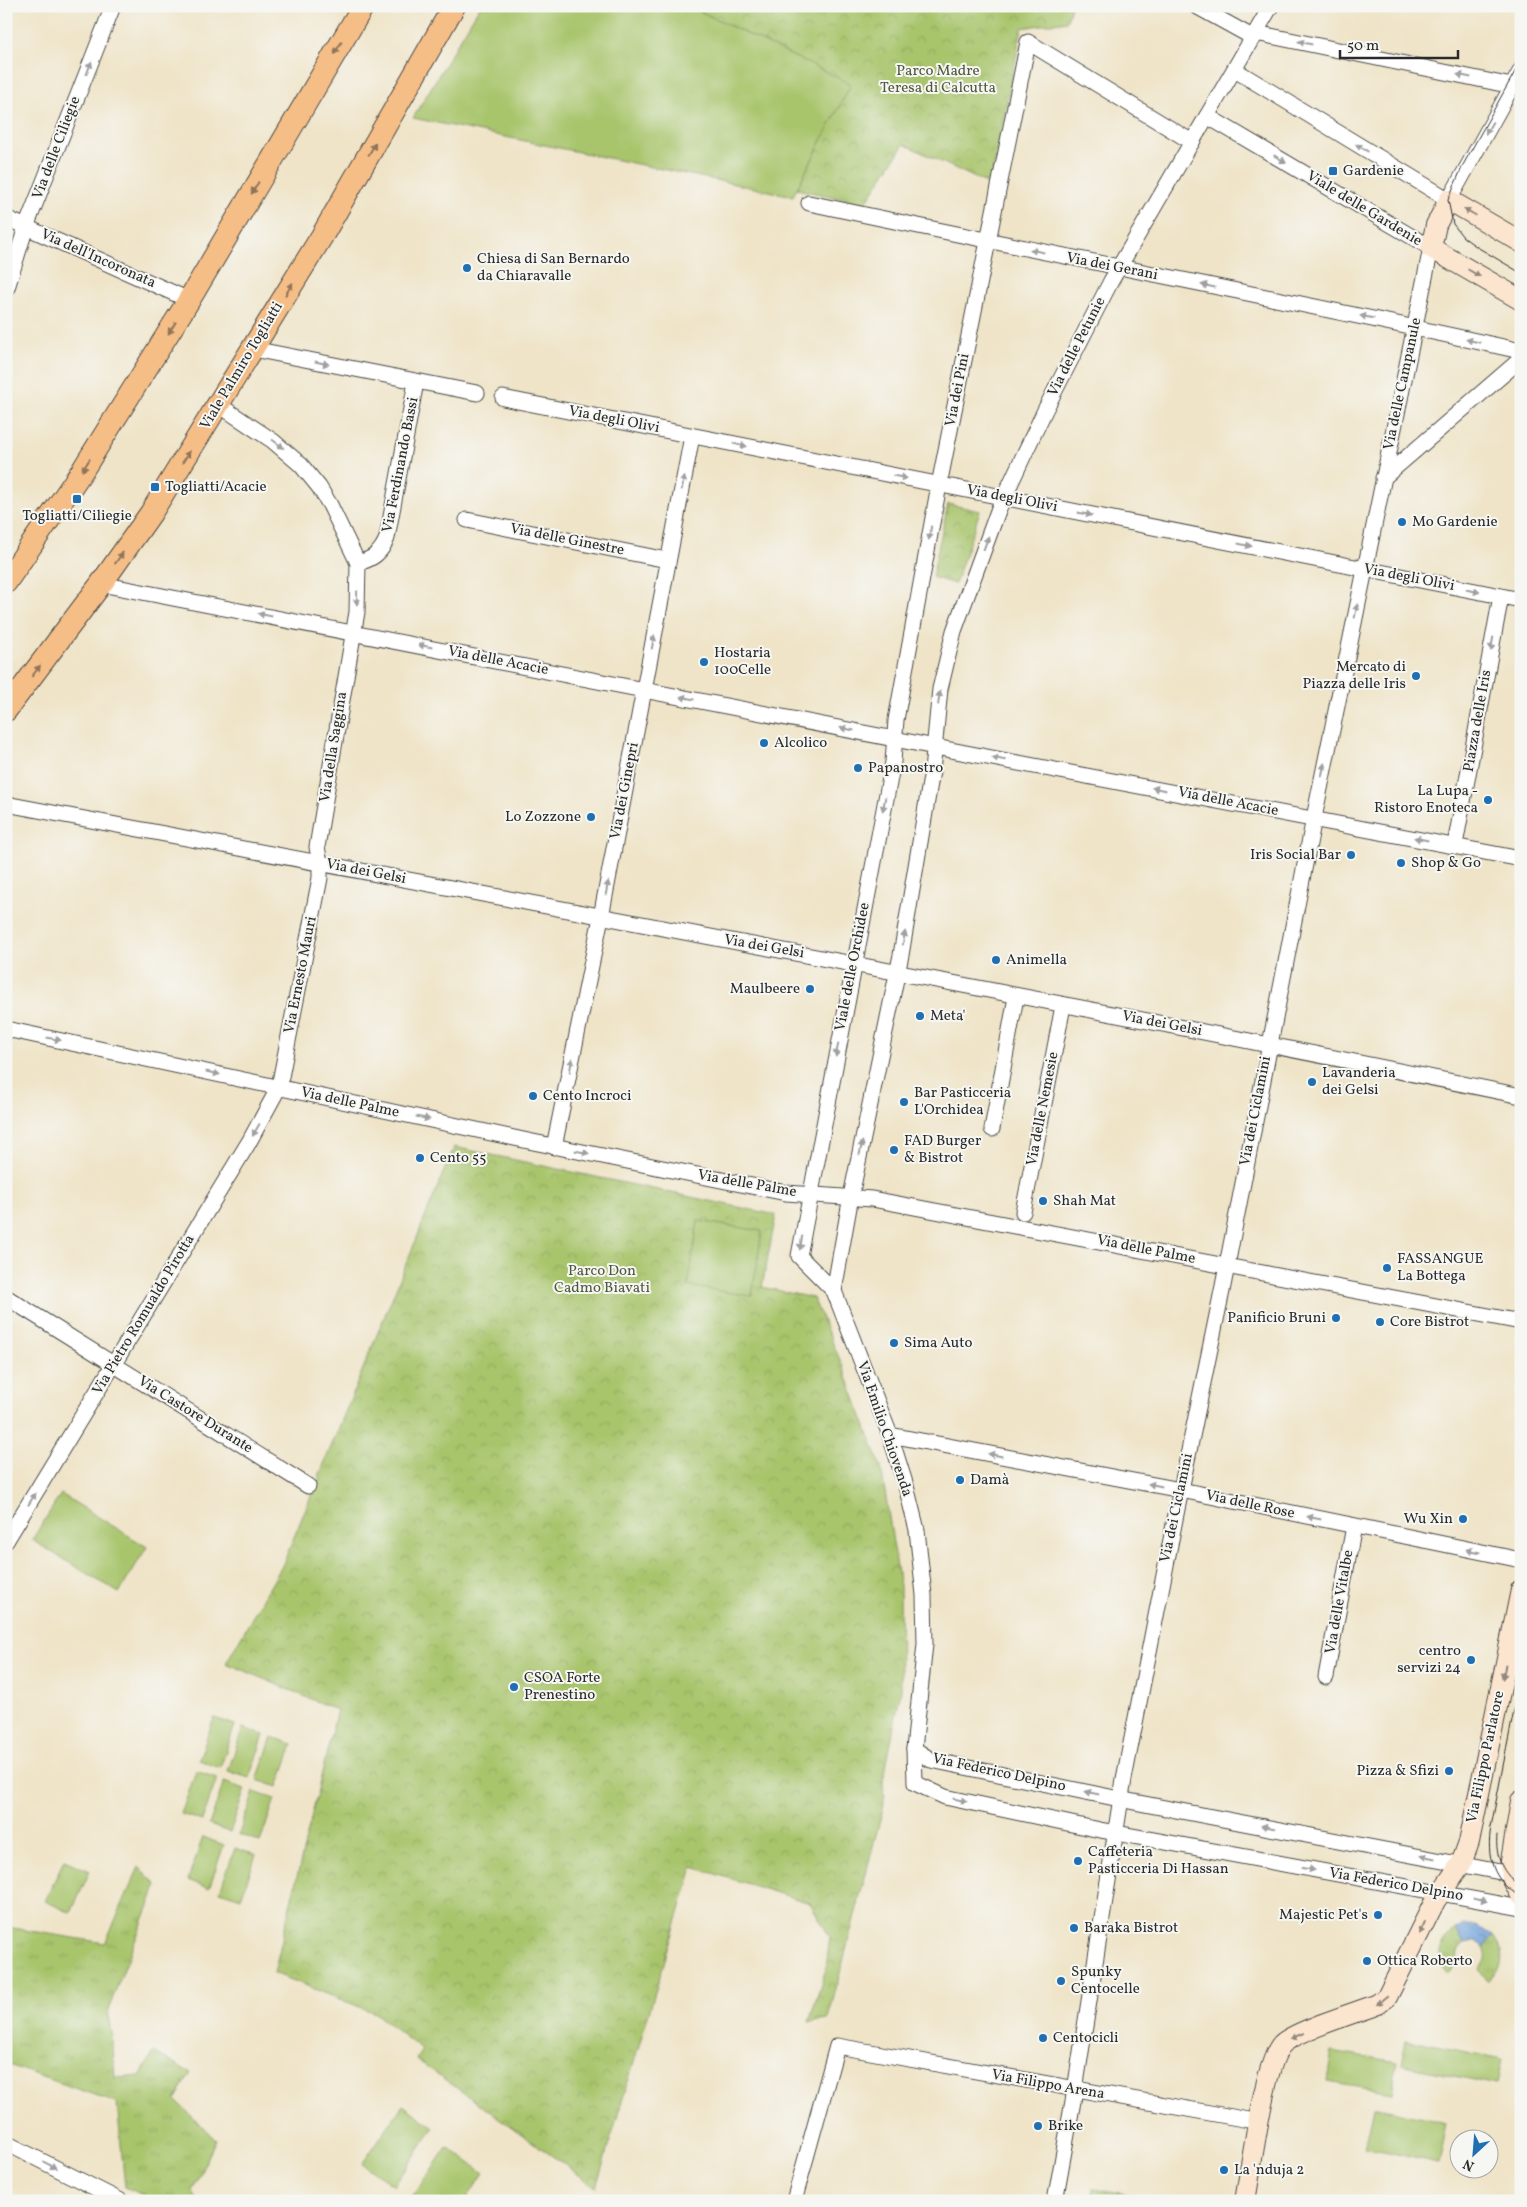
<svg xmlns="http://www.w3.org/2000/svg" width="1527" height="2207" font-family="Vollkorn,serif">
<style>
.grass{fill:url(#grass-tufts);stroke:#6a784c}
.park{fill:url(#park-crowns);stroke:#6a784c}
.pitch{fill:#a8c56c;stroke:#6a784c}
.water{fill:url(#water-ripples);stroke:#4e6682}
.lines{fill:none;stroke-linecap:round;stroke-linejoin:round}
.street-casing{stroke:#484743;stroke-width:17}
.secondary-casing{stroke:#484743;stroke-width:22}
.primary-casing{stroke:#484743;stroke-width:24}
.street{stroke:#fff;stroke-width:15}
.secondary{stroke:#fbe5cf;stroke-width:20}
.primary{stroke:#f6be87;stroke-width:22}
.tram{stroke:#2b2b2b;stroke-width:1}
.oneway{fill:#a0a0a0}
.oneway2{fill:#907459}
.oneway3{fill:#93887d}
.poi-dot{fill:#1f6fb2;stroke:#f6f6f2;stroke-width:2}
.labels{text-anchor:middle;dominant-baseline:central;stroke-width:4;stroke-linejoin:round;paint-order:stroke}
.park-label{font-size:15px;fill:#50593e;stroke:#f6f6f2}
.street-label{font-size:15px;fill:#2b2b2b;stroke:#f6f6f2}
.poi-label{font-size:15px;fill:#2b2b2b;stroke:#f6f6f2;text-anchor:start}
</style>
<defs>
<pattern id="grass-tufts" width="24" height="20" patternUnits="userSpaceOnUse" patternTransform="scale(1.25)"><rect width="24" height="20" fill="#a8c56c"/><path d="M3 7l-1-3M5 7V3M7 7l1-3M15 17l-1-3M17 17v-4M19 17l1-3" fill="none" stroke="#91a95e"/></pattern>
<pattern id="park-crowns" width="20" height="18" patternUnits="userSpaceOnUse" patternTransform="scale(1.25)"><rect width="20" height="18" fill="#a8c56c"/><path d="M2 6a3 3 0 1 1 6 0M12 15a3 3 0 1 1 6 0" fill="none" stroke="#91a95e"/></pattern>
<pattern id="water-ripples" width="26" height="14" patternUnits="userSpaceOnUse" patternTransform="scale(1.25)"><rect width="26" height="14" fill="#70a1da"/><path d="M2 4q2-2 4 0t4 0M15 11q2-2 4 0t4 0" fill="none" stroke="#5c83b1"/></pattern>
</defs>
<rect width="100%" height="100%" fill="#f6f6f2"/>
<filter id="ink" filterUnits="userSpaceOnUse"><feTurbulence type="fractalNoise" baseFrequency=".02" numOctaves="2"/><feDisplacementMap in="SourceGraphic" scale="10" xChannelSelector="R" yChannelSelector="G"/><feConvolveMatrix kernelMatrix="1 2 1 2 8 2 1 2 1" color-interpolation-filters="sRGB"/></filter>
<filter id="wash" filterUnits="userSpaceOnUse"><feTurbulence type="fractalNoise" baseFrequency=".0096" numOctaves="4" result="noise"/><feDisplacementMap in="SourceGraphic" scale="20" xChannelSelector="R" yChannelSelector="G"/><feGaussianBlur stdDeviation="1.12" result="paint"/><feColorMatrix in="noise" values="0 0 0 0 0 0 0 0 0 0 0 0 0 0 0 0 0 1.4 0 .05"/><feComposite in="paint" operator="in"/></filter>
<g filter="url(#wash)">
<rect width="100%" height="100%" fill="#efe4c8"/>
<g class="grass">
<path d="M139,1867L157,1885L108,2010L112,2032L115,2078L140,2076L154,2052L191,2073L175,2100L216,2140L192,2191L198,2201H155L125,2187L117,2103L6,2064V1927L105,1943Z"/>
<path d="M1456,1929L1465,1943C1457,1948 1456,1955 1459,1964L1447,1974C1434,1957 1440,1941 1456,1929Z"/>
<path d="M1494,1935C1506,1953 1504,1968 1488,1982L1480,1969C1487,1962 1488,1955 1484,1947Z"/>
</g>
<g class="park">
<path d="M689,6H1071L1067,21L1022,28L990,185L904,144L865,204L797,189L850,84Z"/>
<path d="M948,504L980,511L955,584L932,577Z"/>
<path d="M454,1147L776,1215L762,1287L813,1298L844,1369L881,1467L900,1586L901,1690L883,1783L884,1804L828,2019L809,2022L826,1969L830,1937L810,1903L693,1867L596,2187L416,2059L422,2050L375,2013L274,1973L337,1710L226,1663L283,1564Z"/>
</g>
<g class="pitch">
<path d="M480,6H689L851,84L793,196L413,118Z"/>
<path d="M698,1221L762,1231L752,1296L688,1286Z"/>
<path d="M61,1494L147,1547L119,1593L32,1540Z"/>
<path d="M214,1718L235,1725L220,1768L199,1760Z"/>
<path d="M243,1728L264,1735L249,1778L228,1771Z"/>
<path d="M272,1737L293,1744L278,1787L257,1780Z"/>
<path d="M196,1771L217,1778L202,1821L181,1814Z"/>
<path d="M224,1782L245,1789L230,1832L209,1825Z"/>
<path d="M254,1792L275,1799L260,1842L239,1834Z"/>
<path d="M203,1837L224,1845L209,1888L188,1880Z"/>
<path d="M235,1848L256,1855L241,1898L220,1891Z"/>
<path d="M64,1860L90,1871L71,1913L45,1901Z"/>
<path d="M1406,2040L1502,2059L1497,2085L1401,2065Z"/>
<path d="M1332,2051L1397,2062L1392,2092L1327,2081Z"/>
<path d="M403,2105L434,2127L394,2186L362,2164Z"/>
<path d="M1374,2107L1446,2123L1438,2163L1365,2147Z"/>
<path d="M447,2147L484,2173L465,2201H410Z"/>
<path d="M1094,2188L1137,2196L1136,2201H1091Z"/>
</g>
<path class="water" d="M1464,1926H1475L1494,1935L1484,1947L1475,1941L1465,1943L1456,1929Z"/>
</g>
<g filter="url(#ink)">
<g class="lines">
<g class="street-casing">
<g id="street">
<path d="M1196,6L1254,38"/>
<path d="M1256,33L1512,86"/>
<path d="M1235,70L1449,200L1521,70"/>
<path d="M1192,142L1028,42L939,485L896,720L893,762L799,1256L834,1291L890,1435L906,1486L917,1530L924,1595L925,1644L914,1749L915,1783L945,1797L1100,1830L1521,1908"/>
<path d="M809,203C1046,254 1284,298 1521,351"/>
<path d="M6,218L189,300"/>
<path d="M6,291L26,227L113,6"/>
<path d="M253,349L477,393"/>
<path d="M503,398L1521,600"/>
<path d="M1383,478L1521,359"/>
<path d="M467,520L667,560"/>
<path d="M358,563C373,559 381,553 387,538L416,382"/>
<path d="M101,584L966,753L1521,859"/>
<path d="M6,804C511,900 1017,992 1521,1096"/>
<path d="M1455,845L1501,596"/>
<path d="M6,1029L533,1142L786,1193L872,1199L1521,1322"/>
<path d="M992,1129L1016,997"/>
<path d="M554,1147L601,917L692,436"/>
<path d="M1023,1212L1063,1006"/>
<path d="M834,1291L851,1196L901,955L932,771L940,689L954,631L999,508L1045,410L1111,281L1271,6"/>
<path d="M6,1297L308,1486"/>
<path d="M890,1435L1181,1490L1521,1560"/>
<path d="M6,1541L249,1142L279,1087L320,878V863L317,847L357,612L358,563L330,505L319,487L301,465L273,441L219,405"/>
<path d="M1326,1677L1354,1526"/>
<path d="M914,1749L931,1760L1134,1802L1521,1876"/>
<path d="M6,2143L121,2201"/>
<path d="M794,2201L837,2046L1260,2122"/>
<path d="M1055,2201L1075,2090L1124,1779L1177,1509L1223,1286L1314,818L1431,248L1207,116"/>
</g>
</g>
<g class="secondary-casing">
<g id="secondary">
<path d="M1521,242L1449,200L1436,225L1431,248L1521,300"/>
<path d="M1521,1801L1510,1867L1512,1878L1521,1895"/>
<path d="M1245,2201C1251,2170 1264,2063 1282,2044C1295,2031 1358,2012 1378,2004L1387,1997L1435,1901L1461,1864L1469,1842L1521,1590"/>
</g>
</g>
<g class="primary-casing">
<g id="primary">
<path d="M6,582L82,471L189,300L363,6"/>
<path d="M6,710L101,584L151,513L322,236L454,6"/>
</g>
</g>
<use href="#street" class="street"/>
<use href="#secondary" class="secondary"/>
<use href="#primary" class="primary"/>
<g class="tram">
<path d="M1521,61L1463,165L1448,200L1453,224L1463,237L1477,247L1521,273"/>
<path d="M1521,1675L1491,1827C1486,1855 1492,1883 1521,1896"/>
<path d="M1497,1835C1495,1856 1502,1875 1521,1886"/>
</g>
</g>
<defs><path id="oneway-solid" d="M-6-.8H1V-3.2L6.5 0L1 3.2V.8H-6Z" transform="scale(1.25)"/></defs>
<g class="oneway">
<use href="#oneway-solid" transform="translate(1305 43) rotate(-168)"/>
<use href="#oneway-solid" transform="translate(89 68) rotate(-69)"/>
<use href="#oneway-solid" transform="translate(1464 76) rotate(-168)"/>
<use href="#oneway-solid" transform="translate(1489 128) rotate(119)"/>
<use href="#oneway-solid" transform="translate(1362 148) rotate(-149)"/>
<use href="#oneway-solid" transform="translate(1280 159) rotate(31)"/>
<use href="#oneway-solid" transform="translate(1037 251) rotate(-168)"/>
<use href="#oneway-solid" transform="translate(1208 286) rotate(-169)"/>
<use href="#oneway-solid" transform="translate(1367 317) rotate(-169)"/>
<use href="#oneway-solid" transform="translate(1473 341) rotate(-167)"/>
<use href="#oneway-solid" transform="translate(322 363) rotate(12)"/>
<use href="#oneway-solid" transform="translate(278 444) rotate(37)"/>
<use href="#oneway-solid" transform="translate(740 445) rotate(11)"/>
<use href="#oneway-solid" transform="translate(900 477) rotate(11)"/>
<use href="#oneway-solid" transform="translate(683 483) rotate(-79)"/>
<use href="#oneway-solid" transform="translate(1085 514) rotate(11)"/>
<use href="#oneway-solid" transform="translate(930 533) rotate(100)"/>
<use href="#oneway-solid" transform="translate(986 543) rotate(-70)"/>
<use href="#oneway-solid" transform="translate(1245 545) rotate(11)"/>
<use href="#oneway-solid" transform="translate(1473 591) rotate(11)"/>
<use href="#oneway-solid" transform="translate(357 598) rotate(91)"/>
<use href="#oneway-solid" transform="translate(1356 611) rotate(-79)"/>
<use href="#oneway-solid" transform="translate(265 615) rotate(-169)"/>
<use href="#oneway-solid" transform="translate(653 642) rotate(-80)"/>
<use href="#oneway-solid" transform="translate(1492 644) rotate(100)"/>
<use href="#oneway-solid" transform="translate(425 646) rotate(-169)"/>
<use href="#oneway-solid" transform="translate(687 698) rotate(-169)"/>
<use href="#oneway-solid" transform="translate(939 698) rotate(-83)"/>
<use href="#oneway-solid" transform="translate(847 729) rotate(-169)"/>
<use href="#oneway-solid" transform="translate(999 759) rotate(-169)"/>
<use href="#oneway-solid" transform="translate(1323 770) rotate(-79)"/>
<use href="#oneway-solid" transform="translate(1159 789) rotate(-169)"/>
<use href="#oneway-solid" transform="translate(884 804) rotate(101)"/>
<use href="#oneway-solid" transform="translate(1421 839) rotate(-169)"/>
<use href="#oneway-solid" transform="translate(607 888) rotate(-79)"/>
<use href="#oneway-solid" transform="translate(904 938) rotate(-80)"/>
<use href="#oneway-solid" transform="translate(54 1039) rotate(11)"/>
<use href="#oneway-solid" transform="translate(837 1050) rotate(101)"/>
<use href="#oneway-solid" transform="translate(571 1065) rotate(-79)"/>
<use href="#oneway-solid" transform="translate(213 1073) rotate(12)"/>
<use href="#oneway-solid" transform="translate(423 1118) rotate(12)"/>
<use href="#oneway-solid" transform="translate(256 1130) rotate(120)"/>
<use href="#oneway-solid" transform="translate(861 1148) rotate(-78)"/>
<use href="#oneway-solid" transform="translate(582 1152) rotate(12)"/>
<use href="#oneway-solid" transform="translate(801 1243) rotate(100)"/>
<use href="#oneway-solid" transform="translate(995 1455) rotate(-169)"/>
<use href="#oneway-solid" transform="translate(1155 1485) rotate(-169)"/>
<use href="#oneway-solid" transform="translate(32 1499) rotate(-58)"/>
<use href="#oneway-solid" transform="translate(1314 1518) rotate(-168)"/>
<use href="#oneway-solid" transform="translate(1473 1551) rotate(-168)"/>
<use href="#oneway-solid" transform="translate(1092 1793) rotate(-168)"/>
<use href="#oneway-solid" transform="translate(960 1800) rotate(12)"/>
<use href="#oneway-solid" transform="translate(1268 1827) rotate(-169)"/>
<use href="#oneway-solid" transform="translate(1428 1857) rotate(-169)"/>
<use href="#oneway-solid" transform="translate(1308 1869) rotate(10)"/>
<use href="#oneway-solid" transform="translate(1480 1900) rotate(11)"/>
<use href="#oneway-solid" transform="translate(50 2165) rotate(27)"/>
</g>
<g class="oneway2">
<use href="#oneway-solid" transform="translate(338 48) rotate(120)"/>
<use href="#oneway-solid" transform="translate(372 149) rotate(-60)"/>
<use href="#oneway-solid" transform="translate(255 188) rotate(121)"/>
<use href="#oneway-solid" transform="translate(289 289) rotate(-59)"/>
<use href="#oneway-solid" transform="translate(172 328) rotate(122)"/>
<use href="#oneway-solid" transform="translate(186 457) rotate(-58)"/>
<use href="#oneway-solid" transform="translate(86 465) rotate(122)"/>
<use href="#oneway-solid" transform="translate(119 558) rotate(-55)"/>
<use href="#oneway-solid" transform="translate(36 671) rotate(-53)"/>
</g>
<g class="oneway3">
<use href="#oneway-solid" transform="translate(1470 212) rotate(-150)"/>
<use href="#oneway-solid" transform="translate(1474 273) rotate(30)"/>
<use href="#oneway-solid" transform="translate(1504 1672) rotate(102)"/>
<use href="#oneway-solid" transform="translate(1422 1928) rotate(116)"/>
<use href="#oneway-solid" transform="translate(1382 2000) rotate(140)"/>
<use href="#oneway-solid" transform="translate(1297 2036) rotate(156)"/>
</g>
</g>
<g class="poi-dot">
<rect x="1328" y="166" width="10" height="10" rx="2.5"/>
<circle cx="467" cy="268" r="5"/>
<rect x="150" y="482" width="10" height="10" rx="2.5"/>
<rect x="72" y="494" width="10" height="10" rx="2.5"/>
<circle cx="1402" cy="522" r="5"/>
<circle cx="704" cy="662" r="5"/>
<circle cx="1416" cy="676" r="5"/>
<circle cx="764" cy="743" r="5"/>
<circle cx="858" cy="768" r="5"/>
<circle cx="1488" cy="800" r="5"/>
<circle cx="591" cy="817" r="5"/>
<circle cx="1351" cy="855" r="5"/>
<circle cx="1401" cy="863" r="5"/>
<circle cx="996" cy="960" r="5"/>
<circle cx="810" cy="989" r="5"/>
<circle cx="920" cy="1016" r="5"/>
<circle cx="1312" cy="1082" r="5"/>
<circle cx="533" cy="1096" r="5"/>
<circle cx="904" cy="1102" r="5"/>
<circle cx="894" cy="1150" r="5"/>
<circle cx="420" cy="1158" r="5"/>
<circle cx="1043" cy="1201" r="5"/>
<circle cx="1387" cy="1268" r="5"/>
<circle cx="1336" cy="1318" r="5"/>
<circle cx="1380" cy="1322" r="5"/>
<circle cx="894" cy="1343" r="5"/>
<circle cx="960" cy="1480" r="5"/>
<circle cx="1463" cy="1519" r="5"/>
<circle cx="1471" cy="1660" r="5"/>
<circle cx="514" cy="1687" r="5"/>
<circle cx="1449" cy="1771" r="5"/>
<circle cx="1078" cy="1861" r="5"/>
<circle cx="1378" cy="1915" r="5"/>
<circle cx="1074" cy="1928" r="5"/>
<circle cx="1367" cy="1961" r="5"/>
<circle cx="1061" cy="1981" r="5"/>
<circle cx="1043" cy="2038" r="5"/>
<circle cx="1038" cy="2126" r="5"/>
<circle cx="1224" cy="2170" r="5"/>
</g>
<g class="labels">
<g class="park-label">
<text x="938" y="71">Parco Madre<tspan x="938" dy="17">Teresa di Calcutta</tspan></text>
<text x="602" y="1271">Parco Don<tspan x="602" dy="17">Cadmo Biavati</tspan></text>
</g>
<g class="street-label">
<text transform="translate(57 148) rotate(-69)">Via delle Ciliegie</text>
<text transform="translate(1364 209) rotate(31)">Viale delle Gardenie</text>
<text transform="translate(98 259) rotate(24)">Via dell'Incoronata</text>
<text transform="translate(1112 267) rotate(11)">Via dei Gerani</text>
<text transform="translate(1077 347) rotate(-63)">Via delle Petunie</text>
<text transform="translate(242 366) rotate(-59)">Viale Palmiro Togliatti</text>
<text transform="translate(1403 384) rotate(-78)">Via delle Campanule</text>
<text transform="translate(958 390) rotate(-79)">Via dei Pini</text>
<text transform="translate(614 420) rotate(11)">Via degli Olivi</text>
<text transform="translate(401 465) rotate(-79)">Via Ferdinando Bassi</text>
<text transform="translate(1012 499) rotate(11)">Via degli Olivi</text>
<text transform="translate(567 540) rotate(11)">Via delle Ginestre</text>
<text transform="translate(1409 578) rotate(11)">Via degli Olivi</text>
<text transform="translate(498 661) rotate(11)">Via delle Acacie</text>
<text transform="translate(1478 721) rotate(-80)">Piazza delle Iris</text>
<text transform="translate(334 747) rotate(-81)">Via della Saggina</text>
<text transform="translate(625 791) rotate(-79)">Via dei Ginepri</text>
<text transform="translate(1228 802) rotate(11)">Via delle Acacie</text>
<text transform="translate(366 872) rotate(11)">Via dei Gelsi</text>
<text transform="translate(764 947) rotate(10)">Via dei Gelsi</text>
<text transform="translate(853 967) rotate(-79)">Viale delle Orchidee</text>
<text transform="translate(301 975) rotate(-79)">Via Ernesto Mauri</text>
<text transform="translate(1162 1024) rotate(11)">Via dei Gelsi</text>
<text transform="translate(350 1103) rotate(12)">Via delle Palme</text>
<text transform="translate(1043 1109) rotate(-79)">Via delle Nemesie</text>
<text transform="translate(1256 1111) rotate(-79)">Via dei Ciclamini</text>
<text transform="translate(747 1184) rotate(10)">Via delle Palme</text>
<text transform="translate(1146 1250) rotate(11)">Via delle Palme</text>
<text transform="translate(144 1315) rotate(-59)">Via Pietro Romualdo Pirotta</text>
<text transform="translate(195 1415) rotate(32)">Via Castore Durante</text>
<text transform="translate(884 1429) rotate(71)">Via Emilio Chiovenda</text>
<text transform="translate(1250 1505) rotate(12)">Via delle Rose</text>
<text transform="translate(1177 1508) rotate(-78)">Via dei Ciclamini</text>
<text transform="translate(1340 1602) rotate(-80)">Via delle Vitalbe</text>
<text transform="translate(1486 1757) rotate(-78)">Via Filippo Parlatore</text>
<text transform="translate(999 1773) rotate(12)">Via Federico Delpino</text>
<text transform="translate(1396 1885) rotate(10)">Via Federico Delpino</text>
<text transform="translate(1048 2085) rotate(10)">Via Filippo Arena</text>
</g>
<g class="poi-label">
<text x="1343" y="171">Gardenie</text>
<text x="477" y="259">Chiesa di San Bernardo<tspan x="477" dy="17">da Chiaravalle</tspan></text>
<text x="165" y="487">Togliatti/Acacie</text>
<text x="77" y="516" text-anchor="middle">Togliatti/Ciliegie</text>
<text x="1412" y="522">Mo Gardenie</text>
<text x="714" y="653">Hostaria<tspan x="714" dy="17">100Celle</tspan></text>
<text x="1406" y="667" text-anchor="end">Mercato di<tspan x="1406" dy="17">Piazza delle Iris</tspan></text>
<text x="774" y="743">Alcolico</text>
<text x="868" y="768">Papanostro</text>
<text x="1478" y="791" text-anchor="end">La Lupa -<tspan x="1478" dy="17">Ristoro Enoteca</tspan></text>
<text x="581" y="817" text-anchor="end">Lo Zozzone</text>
<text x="1341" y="855" text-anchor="end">Iris Social Bar</text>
<text x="1411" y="863">Shop &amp; Go</text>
<text x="1006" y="960">Animella</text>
<text x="800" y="989" text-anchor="end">Maulbeere</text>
<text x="930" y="1016">Meta'</text>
<text x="1322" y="1073">Lavanderia<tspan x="1322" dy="17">dei Gelsi</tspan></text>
<text x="914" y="1093">Bar Pasticceria<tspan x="914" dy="17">L'Orchidea</tspan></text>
<text x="543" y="1096">Cento Incroci</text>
<text x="904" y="1141">FAD Burger<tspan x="904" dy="17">&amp; Bistrot</tspan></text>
<text x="430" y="1158">Cento 55</text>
<text x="1053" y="1201">Shah Mat</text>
<text x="1397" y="1259">FASSANGUE<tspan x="1397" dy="17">La Bottega</tspan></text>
<text x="1326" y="1318" text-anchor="end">Panificio Bruni</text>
<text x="1390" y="1322">Core Bistrot</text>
<text x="904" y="1343">Sima Auto</text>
<text x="970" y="1480">Damà</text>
<text x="1453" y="1519" text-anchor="end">Wu Xin</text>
<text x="1461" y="1651" text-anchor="end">centro<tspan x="1461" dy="17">servizi 24</tspan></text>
<text x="524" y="1678">CSOA Forte<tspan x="524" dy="17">Prenestino</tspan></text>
<text x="1439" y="1771" text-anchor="end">Pizza &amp; Sfizi</text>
<text x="1088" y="1852">Caffeteria<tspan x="1088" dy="17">Pasticceria Di Hassan</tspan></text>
<text x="1368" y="1915" text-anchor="end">Majestic Pet's</text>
<text x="1084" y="1928">Baraka Bistrot</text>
<text x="1377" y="1961">Ottica Roberto</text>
<text x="1071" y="1972">Spunky<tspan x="1071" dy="17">Centocelle</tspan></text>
<text x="1053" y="2038">Centocicli</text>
<text x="1048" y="2126">Brike</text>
<text x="1234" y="2170">La 'nduja 2</text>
</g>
</g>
<rect width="1527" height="2207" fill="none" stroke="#f6f6f2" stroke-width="25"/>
<g transform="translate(1474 2154) rotate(206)"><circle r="24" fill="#f6f6f2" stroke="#a5a5a2"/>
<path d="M0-4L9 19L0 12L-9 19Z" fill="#1f6fb2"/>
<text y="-8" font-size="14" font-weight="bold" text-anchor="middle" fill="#2b2b2b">N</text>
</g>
<path d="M1340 50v8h118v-8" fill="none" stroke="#2b2b2b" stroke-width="2.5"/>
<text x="1347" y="50" font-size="15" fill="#2b2b2b" stroke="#f6f6f2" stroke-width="4" paint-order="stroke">50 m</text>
</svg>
